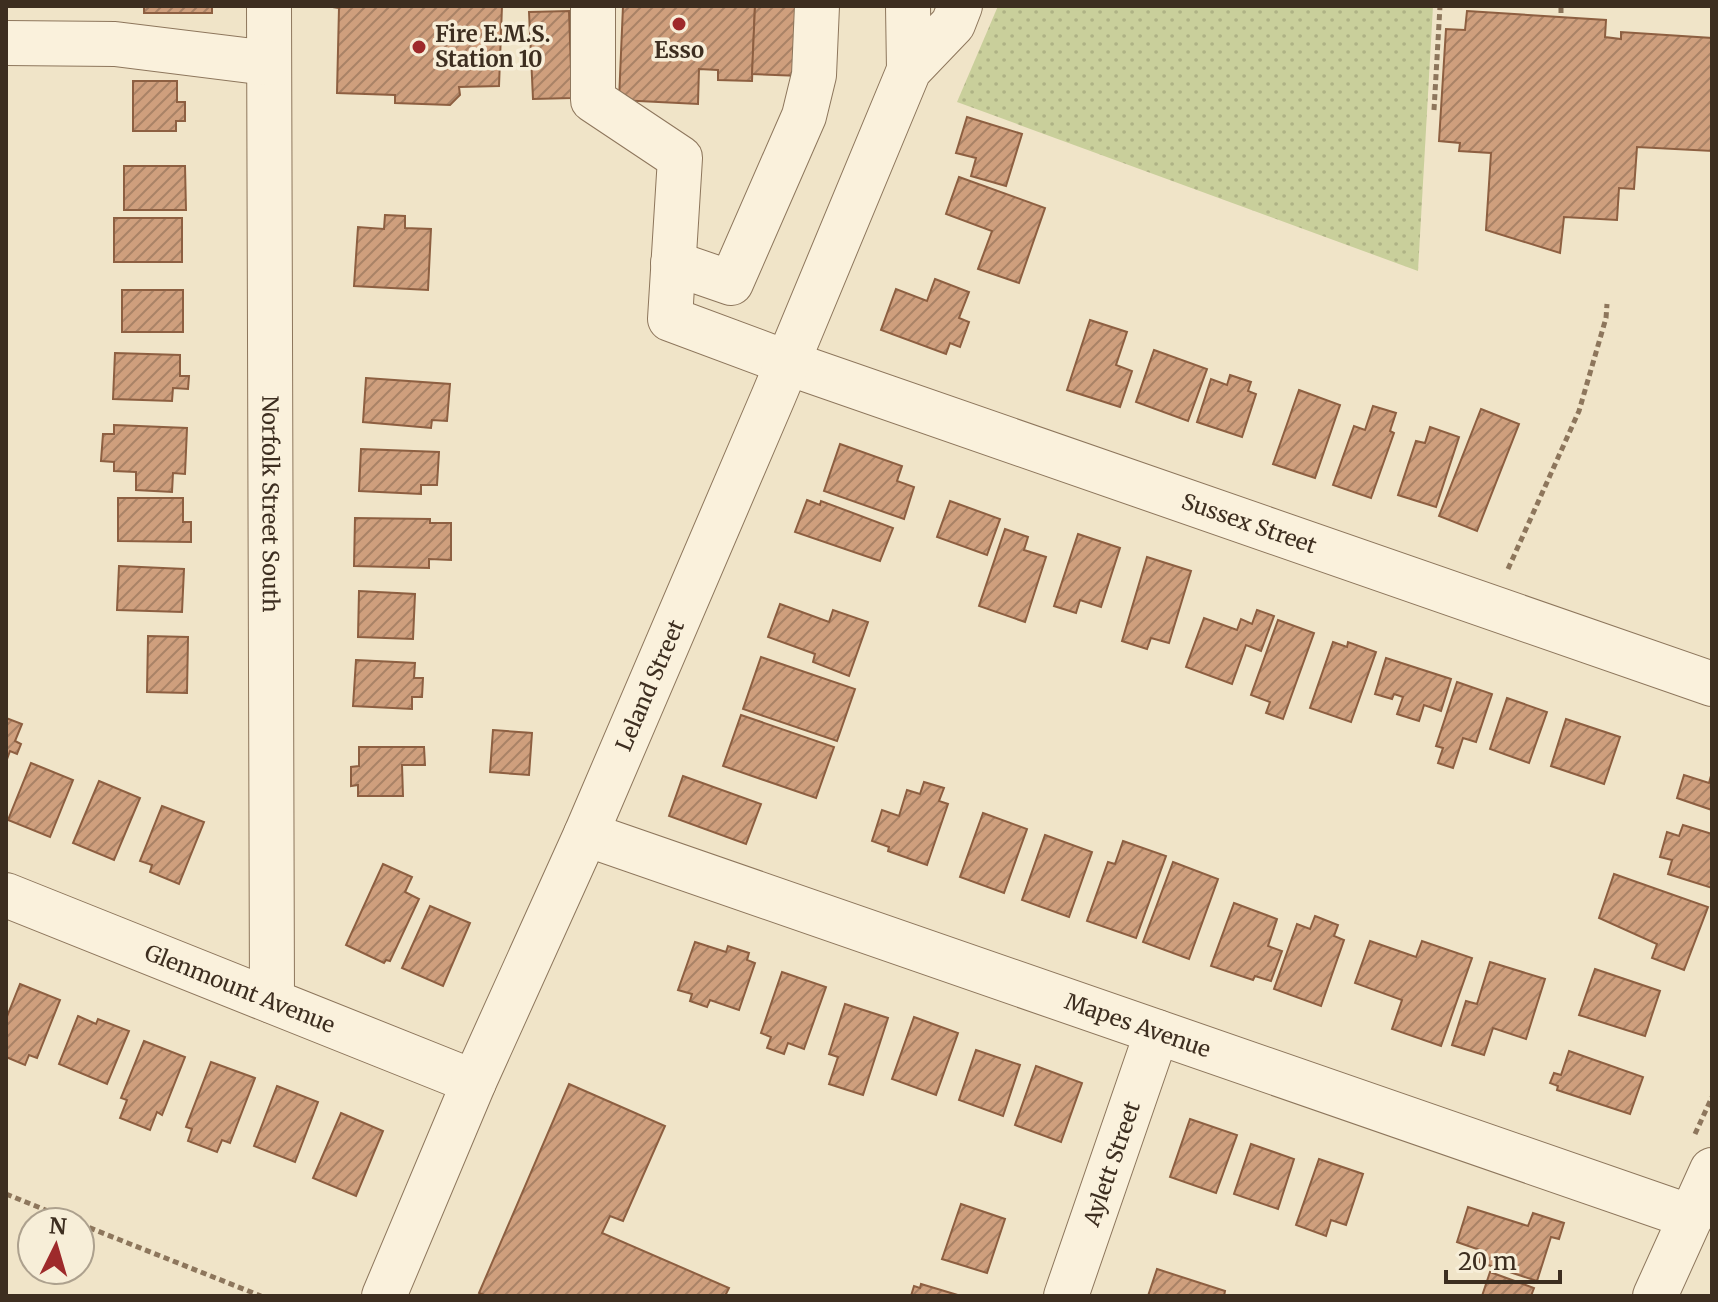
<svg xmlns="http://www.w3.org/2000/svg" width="1718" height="1302" font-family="Merriweather,serif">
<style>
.grass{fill:url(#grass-dots)}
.building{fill:url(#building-hatch);stroke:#8d5f41;stroke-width:2}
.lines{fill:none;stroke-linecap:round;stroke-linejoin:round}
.minor-casing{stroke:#8d765c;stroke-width:46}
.path{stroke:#8d765c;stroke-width:5;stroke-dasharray:6 4;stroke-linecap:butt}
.minor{stroke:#faf1dc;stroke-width:44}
.poi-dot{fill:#9e2a2b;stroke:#f7eed8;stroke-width:3}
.labels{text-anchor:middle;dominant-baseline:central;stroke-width:7;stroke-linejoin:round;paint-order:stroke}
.poi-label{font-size:22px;font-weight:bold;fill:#3d2e20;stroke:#f7eed8;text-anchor:start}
.street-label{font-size:22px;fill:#3d2e20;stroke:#f7eed8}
</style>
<defs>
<pattern id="grass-dots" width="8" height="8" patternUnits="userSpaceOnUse" patternTransform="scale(2)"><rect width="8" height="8" fill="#c9cf9b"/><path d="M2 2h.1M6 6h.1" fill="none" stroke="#aeb285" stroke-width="1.8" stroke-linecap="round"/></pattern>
<pattern id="building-hatch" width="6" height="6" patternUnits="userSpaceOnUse" patternTransform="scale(2)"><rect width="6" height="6" fill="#cf9f7d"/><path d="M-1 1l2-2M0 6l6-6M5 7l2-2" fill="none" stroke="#a98266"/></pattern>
</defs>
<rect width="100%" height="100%" fill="#f0e4c8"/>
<path class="grass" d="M998,6H1433L1418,271L957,102Z"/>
<g class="building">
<rect x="144" y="6" width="68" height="7"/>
<path d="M326,6H502L499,86L459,87L460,95L450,105L395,103V95L337,93L339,8Z"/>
<path d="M623,6H755L752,81L718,80V70L699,69L698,104L619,100Z"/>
<path d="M755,6H805L801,76L752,74Z"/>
<path d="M569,11L572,98L533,99L529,12Z"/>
<path d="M1467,11L1606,20L1605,37L1621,39V32L1712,38V151L1637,147L1634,189L1619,188L1617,220L1564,217L1560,253L1486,230L1491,153L1459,151L1460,143L1439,141L1446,29L1465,30Z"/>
<path d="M133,81H177V102H185V121H176V131H133Z"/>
<path d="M967,117L1022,134L1006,186L971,176L976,158L956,153Z"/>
<path d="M124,166H185L186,210H124Z"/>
<path d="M959,177L1045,208L1019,283L978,269L992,231L946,214Z"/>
<path d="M385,215L405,216V228L431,229L428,290L354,286L358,227L384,229Z"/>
<rect x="114" y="218" width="68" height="44"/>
<path d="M935,279L969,292L959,318L969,322L960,347L950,343L946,354L881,330L896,289L927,301Z"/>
<rect x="122" y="290" width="61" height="42"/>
<path d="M1090,320L1127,332L1116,365L1132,371L1120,407L1067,390Z"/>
<path d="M1154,350L1207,369L1188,421L1136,402Z"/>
<path d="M115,353L180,355V376H189L188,389L173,388L172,401L113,399Z"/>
<path d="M1230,375L1251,382L1248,391L1256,394L1242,437L1197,422L1211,379L1227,385Z"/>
<path d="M366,378L450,384L447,421L432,420L431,428L363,422Z"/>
<path d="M1299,390L1340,405L1315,478L1273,464Z"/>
<path d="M1373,406L1396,413L1390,431L1394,433L1371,498L1333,485L1354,426L1365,430Z"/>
<path d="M1481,409L1519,424L1477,531L1439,516Z"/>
<path d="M114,425L187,428L185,474L173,473L172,492L136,490V472L114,471V462L101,461L103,434H114Z"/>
<path d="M1430,427L1459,437L1436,507L1398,495L1416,441L1425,443Z"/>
<path d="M840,444L902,466L897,481L914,487L904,519L824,491Z"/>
<path d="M361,449L439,452L437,485H421V494L359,491Z"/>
<path d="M118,498H183V522H191V542L118,541Z"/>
<path d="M807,500L820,505L821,501L893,528L880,561L795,532Z"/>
<path d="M950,501L1000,519L987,555L937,537Z"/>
<path d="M355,518L430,519V523H451V560L429,559V568L354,566Z"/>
<path d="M1005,529L1028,537L1024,550L1046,557L1025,622L979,606Z"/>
<path d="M1078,534L1120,548L1101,607L1080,600L1076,613L1054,606Z"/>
<path d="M1147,557L1191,571L1169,643L1151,638L1147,649L1122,641Z"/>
<path d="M119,566L184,569L182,612L117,610Z"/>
<path d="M359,591L415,594L413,639L358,637Z"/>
<path d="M780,604L829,622L833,610L868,622L849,676L813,662L815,654L768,637Z"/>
<path d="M1257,610L1274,616L1261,651L1246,645L1232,684L1186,667L1204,618L1237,630L1241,619L1252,624Z"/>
<path d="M1278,620L1314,633L1283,719L1266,713L1270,702L1251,695Z"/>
<path d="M148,636L188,637L187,693L147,692Z"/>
<path d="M1333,642L1347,647L1348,642L1376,652L1351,722L1310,708Z"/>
<path d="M761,657L855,689L837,741L743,709Z"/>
<path d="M1386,658L1451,679L1441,711L1424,705L1419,721L1397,714L1403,697L1394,694L1392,699L1375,694Z"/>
<path d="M356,660L415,663L414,678H423L422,697H412V709L353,706Z"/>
<path d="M1457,682L1492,694L1476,742L1463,738L1453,768L1438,763L1443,748L1436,746Z"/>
<path d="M1507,698L1547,712L1529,763L1490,749Z"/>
<path d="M741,715L834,747L816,798L723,766Z"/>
<path d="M6,718L22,724L15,741L21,744L17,754L10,751L6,762Z"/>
<path d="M1566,719L1620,737L1604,784L1551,766Z"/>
<path d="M493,730L532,733L529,775L490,772Z"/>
<path d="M359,747H424L425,765H402L403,796H358V785L351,786V767L359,766Z"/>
<path d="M31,763L73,780L50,837L8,820Z"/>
<path d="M1712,772V810L1677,798L1684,775L1709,783Z"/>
<path d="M683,776L761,804L746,844L669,816Z"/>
<path d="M99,781L140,798L114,860L73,843Z"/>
<path d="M924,782L944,788L939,801L948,804L927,865L888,851L889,847L872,841L882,810L899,816L907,790L920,794Z"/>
<path d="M162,806L204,822L179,884L150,872L152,865L140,861Z"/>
<path d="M983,813L1027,829L1004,893L960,877Z"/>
<path d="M1683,825L1712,834V888L1668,874L1672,860L1660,857L1667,832L1679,836Z"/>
<path d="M1045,835L1092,852L1069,917L1022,900Z"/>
<path d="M1123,841L1166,856L1136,938L1087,921L1108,862L1115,864Z"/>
<path d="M1173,862L1218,879L1189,959L1143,942Z"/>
<path d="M383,864L412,877L405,892L419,899L390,961L386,960L384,963L346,945Z"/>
<path d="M1614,874L1708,907L1684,970L1652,958L1657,944L1599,918Z"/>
<path d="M1234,903L1277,919L1268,946L1282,951L1271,981L1255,976L1253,980L1211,966Z"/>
<path d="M430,906L470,923L443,986L402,968Z"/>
<path d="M1315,916L1338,925L1334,936L1344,940L1321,1006L1274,989L1297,924L1310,929Z"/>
<path d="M1370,941L1416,957L1422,941L1472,958L1441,1046L1392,1029L1402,1000L1355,983Z"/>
<path d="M695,942L726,952L728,946L749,953L747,960L755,963L739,1010L710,1000L707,1007L690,1001L692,994L678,990Z"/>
<path d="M1490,962L1545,979L1526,1039L1493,1028L1484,1055L1452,1045L1466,1001L1477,1004Z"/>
<path d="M1595,969L1660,991L1645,1036L1579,1015Z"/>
<path d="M782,972L826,987L804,1049L788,1043L784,1054L767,1048L771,1037L761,1033Z"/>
<path d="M20,984L60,1000L37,1058L29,1055L25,1065L6,1057V1019Z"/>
<path d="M845,1004L888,1018L863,1095L829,1084L838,1057L829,1054Z"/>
<path d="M78,1016L96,1024L98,1019L129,1031L107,1084L59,1064Z"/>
<path d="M914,1017L958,1033L936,1095L892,1079Z"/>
<path d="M144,1041L185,1057L162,1115L157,1112L150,1130L120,1118L127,1100L121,1098Z"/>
<path d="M976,1050L1020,1065L1003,1116L959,1100Z"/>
<path d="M1569,1051L1643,1077L1630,1114L1557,1090L1558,1086L1550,1083L1554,1073L1561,1075Z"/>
<path d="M211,1062L255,1078L230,1143L222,1140L217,1152L188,1141L192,1129L186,1127Z"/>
<path d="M1036,1066L1082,1083L1061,1142L1015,1125Z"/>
<path d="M569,1084L665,1126L623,1221L610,1216L602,1233L729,1288L725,1296H487L479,1293Z"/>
<path d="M277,1086L318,1102L295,1162L254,1146Z"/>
<path d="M341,1113L383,1131L356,1196L313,1178Z"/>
<path d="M1190,1119L1237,1135L1216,1193L1170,1177Z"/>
<path d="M1251,1144L1294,1159L1278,1209L1234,1194Z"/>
<path d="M1319,1159L1363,1174L1346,1225L1331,1220L1326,1236L1296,1225Z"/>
<path d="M961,1204L1005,1219L987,1273L942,1259Z"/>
<path d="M1468,1207L1528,1226L1533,1213L1564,1223L1559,1239L1551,1237L1537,1281L1479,1262L1483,1251L1457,1242Z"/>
<path d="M1157,1269L1225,1291L1224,1296H1148Z"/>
<path d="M1490,1272L1534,1288L1531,1296H1482Z"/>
<path d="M921,1284L961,1296H911L914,1286L920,1288Z"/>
</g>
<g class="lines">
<g class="minor-casing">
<g id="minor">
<path id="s1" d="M269,6L272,1001"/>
<path id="s2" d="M593,6V100L680,158L670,319L788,363L1712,684"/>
<path d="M908,6L909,70"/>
<path d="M6,43L115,44L268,63"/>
<path d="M673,263L731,283L804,116L814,75L817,6"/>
<path id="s3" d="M586,834L1691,1217"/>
<path id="s4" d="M6,895L474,1082"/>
<path id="s5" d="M384,1296L474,1082L586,834L774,395L909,70L953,24L960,6"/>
<path id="s6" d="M1066,1296L1157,1032"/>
<path d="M1655,1296L1712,1170"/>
</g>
</g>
<g class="path">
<path d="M1561,13V6"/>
<path d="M1434,110L1440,6"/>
<path d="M1508,569L1579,411L1606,318L1607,304"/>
<path d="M1695,1134L1712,1097"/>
<path d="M6,1194L75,1222"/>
<path d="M80,1224L261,1296"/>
</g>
<use href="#minor" class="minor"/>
</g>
<g class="poi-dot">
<circle cx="679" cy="24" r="8"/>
<circle cx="419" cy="47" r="8"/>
</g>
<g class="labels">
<g class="poi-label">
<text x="435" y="34">Fire E.M.S.<tspan x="435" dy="25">Station 10</tspan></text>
<text x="679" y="50" text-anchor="middle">Esso</text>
</g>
<g class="street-label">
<text stroke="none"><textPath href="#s1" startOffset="498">Norfolk Street South</textPath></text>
<text stroke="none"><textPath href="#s2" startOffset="974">Sussex Street</textPath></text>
<text stroke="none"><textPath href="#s5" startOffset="666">Leland Street</textPath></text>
<text stroke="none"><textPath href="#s4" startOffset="252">Glenmount Avenue</textPath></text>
<text stroke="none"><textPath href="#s3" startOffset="584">Mapes Avenue</textPath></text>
<text stroke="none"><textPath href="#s6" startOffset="140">Aylett Street</textPath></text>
</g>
</g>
<rect width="1718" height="1302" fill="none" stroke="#3d2e20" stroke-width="16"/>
<g transform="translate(56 1246) rotate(5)"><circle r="38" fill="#f7eed8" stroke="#ada18e" stroke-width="2"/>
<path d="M0-6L14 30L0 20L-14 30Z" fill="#9e2a2b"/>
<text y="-12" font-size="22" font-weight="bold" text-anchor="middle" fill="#3d2e20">N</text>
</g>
<path d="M1446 1270v12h114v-12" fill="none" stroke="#3d2e20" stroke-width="4"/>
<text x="1458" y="1270" font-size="24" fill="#3d2e20" stroke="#f7eed8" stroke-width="6" paint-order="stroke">20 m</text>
</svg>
